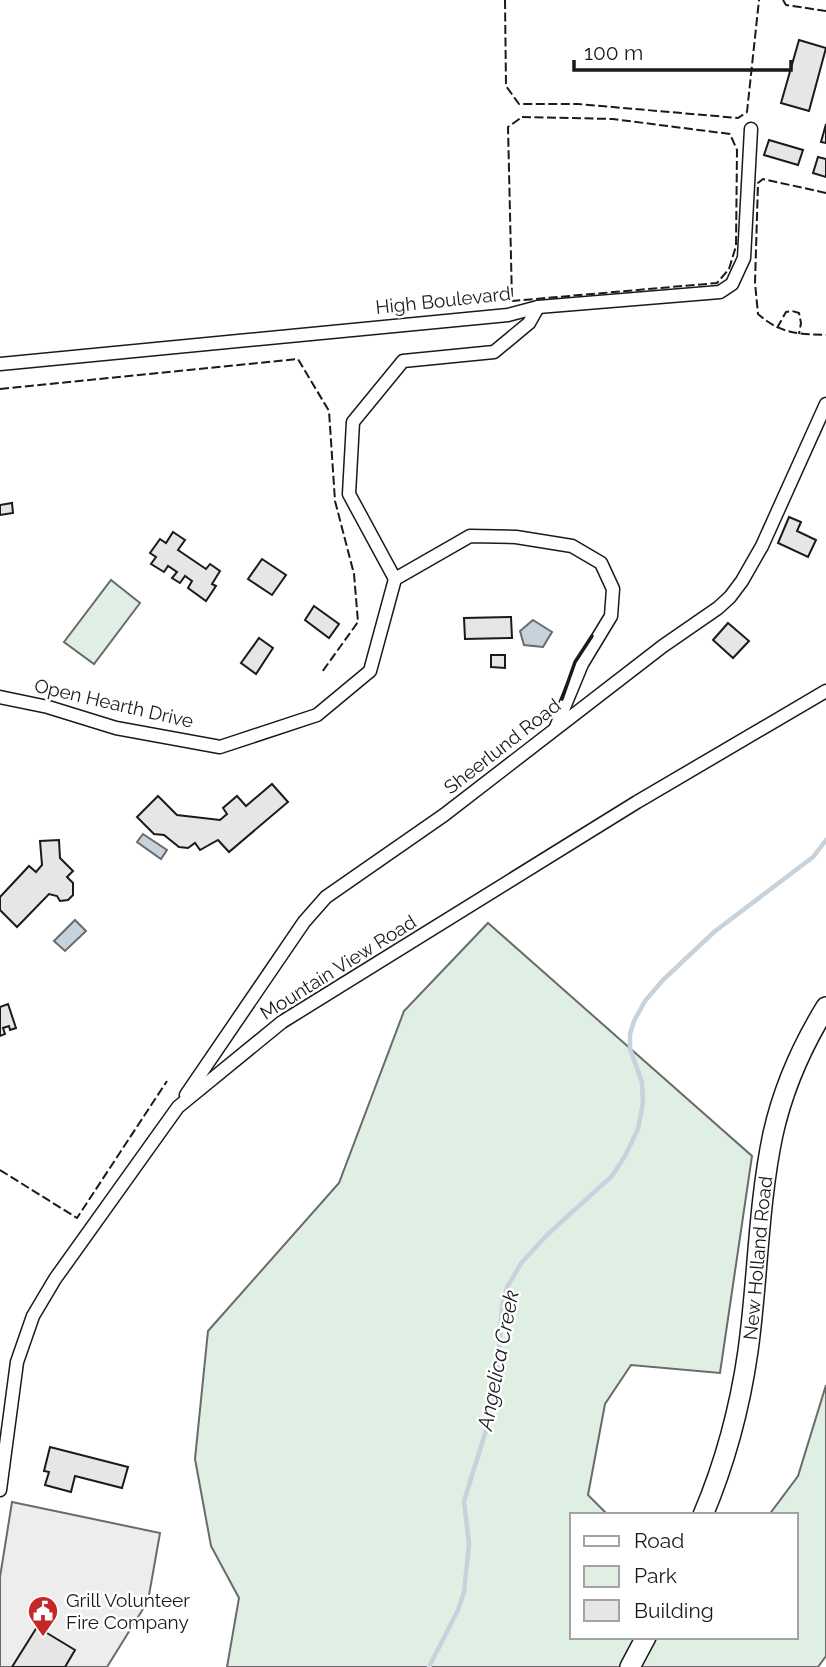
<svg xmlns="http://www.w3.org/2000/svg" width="826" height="1667" font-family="Raleway,sans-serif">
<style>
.green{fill:#e0efe3;stroke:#6a6a6a;stroke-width:2}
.parking{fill:#ededed;stroke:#6a6a6a;stroke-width:2}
.water{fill:#c6d2dc;stroke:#6a6a6a;stroke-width:2}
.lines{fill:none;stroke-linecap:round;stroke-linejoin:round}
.stream{stroke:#c6d2dc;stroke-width:4.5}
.building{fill:#e6e6e6;stroke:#1a1a1a;stroke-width:2}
.minor-casing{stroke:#1a1a1a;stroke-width:15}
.secondary-casing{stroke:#1a1a1a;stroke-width:22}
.minor{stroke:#fff;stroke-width:12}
.secondary{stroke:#fff;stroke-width:19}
.fence{stroke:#1a1a1a;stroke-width:2;stroke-dasharray:9 3.5;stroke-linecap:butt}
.wall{stroke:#1a1a1a;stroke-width:3.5}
.labels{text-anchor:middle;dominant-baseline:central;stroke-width:5;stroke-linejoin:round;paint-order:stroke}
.street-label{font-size:19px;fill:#1a1a1a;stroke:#fff}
.poi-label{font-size:19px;fill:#1a1a1a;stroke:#fff;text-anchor:start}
.water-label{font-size:21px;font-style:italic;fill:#1a1a1a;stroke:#fff}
</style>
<rect width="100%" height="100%" fill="#fff"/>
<g class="green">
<path d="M111,580L140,603L94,664L64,642Z"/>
<path d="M488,923L752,1156L720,1373L631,1365L605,1404L588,1495L608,1515H572V1637H796V1515H769L798,1476L826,1385V1656L818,1667H227L239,1598L211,1546L195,1459L208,1331L339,1183L404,1011Z"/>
</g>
<path class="parking" d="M12,1502L160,1533L148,1601L107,1667H0V1577Z"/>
<g class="water">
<path d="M533,620L552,632L543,647L524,645L520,631Z"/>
<path d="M143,834L167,850L161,859L137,842Z"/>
<path d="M75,920L86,931L65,951L54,941Z"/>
</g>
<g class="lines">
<path class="stream" d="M429,1667L458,1610L464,1592L469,1544L464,1501L493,1408L497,1382L502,1306L507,1287L522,1262L548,1234L612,1176L625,1156L638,1129L643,1103L642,1082L630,1049V1034L634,1021L645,1001L663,980L714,932L813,857L826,840"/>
</g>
<g class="building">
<path d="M799,40L826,48L809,111L781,103Z"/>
<path d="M826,124V143L821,142Z"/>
<path d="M769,140L803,150L798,165L764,155Z"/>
<path d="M818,157L826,159V177L813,173Z"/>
<path d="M12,503L13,513L0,515V505Z"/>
<path d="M789,517L801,522L797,531L816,540L808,557L778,543Z"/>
<path d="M173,532L185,540L178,550L206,569L210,564L220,571L212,584L216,586L206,601L188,588L192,581L185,576L180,583L172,578L177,572L168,566L164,572L151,564L156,557L150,553L160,539L166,543Z"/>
<path d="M262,559L286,575L272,595L248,579Z"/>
<path d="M314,606L339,624L329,638L305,620Z"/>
<path d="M511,617L512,638L465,639L464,618Z"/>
<path d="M728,623L749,641L733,658L713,640Z"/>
<path d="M259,638L273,648L256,674L241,663Z"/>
<path d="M491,655H505V668L491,667Z"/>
<path d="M272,784L288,802L229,852L218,840L200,850L195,843L188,848L179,847L164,835L154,834L137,817L158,796L177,815L220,820L227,814L223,808L237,796L246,806Z"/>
<path d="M59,840L60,858L73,871L67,877L73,883V895L68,900L60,901L57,896L49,894L17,927L0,910V897L29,866L36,872L42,865L40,841Z"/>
<path d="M8,1004L16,1028L10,1030L9,1026L3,1028L5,1034L0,1036V1007Z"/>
<path d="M50,1447L128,1467L122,1488L75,1476L71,1492L45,1485L49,1472L44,1471Z"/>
<path d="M37,1627L75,1650L65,1667H12Z"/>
</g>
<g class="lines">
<g class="minor-casing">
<g id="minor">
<path d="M0,364L508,315L538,307L720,292L732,284L744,258L751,129"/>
<path d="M395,579L349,494L353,422L403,361L494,352L529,323L538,307"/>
<path d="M0,697L48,707L116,728L220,747L317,715L370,671L395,579L470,536L516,537L572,546L601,563L613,589L611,616L582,664L556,727"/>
<path d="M186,1095L304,922L326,897L444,815L663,646L718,608L730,597L742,581L762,546L826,404"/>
<path d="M0,1490L17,1362L33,1316L55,1279L178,1107L282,1022L637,802L826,691"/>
</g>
</g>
<g class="secondary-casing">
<g id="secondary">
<path id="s1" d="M703,1515C725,1463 740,1407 748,1351C758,1279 758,1205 773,1134C783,1089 802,1046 826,1007"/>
<path d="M630,1667L646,1637"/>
</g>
</g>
<use href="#minor" class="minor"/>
<use href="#secondary" class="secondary"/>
<g class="fence">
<path d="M505,0L506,86L519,104H578L738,118L747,112L759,0"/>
<path d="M783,0L786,5L826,11"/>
<path d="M522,117L613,119L730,134L737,150L736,246L729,269L717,283L512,301L508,127Z"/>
<path d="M826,193L763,179L758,183L755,283L758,314C781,334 797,334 826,335"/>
<path d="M777,328L786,312L792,311L799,313L801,323L799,334"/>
<path d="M0,389L298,359L329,411L335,501L354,574L358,622L322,672"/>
<path d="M0,1170L77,1218L167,1081"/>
</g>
<path class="wall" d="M562,699L575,662L592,636"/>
</g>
<defs>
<g id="civic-pin" transform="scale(1.575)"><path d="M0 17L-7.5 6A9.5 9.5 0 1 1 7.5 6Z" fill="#c62828" stroke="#fff"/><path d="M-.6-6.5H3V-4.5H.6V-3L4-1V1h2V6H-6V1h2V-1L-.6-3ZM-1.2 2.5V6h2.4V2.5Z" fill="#fff"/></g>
</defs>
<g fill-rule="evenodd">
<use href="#civic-pin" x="43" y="1611"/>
</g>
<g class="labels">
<g class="street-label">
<text transform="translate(443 300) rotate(-6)">High Boulevard</text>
<text transform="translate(114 703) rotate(13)">Open Hearth Drive</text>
<text transform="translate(502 746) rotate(-38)">Sheerlund Road</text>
<text transform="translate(338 967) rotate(-32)">Mountain View Road</text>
<text stroke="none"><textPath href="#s1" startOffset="264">New Holland Road</textPath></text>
</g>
<g class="poi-label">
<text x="66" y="1600">Grill Volunteer<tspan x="66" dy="22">Fire Company</tspan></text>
</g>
<g class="water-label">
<text transform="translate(498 1360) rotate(-79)">Angelica Creek</text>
</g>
</g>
<rect x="570" y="1513" width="228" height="126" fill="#ffffff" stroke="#a3a3a3" stroke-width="2"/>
<rect x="584" y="1536" width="35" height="10" fill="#ffffff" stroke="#a3a3a3" stroke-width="2"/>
<text x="634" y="1548" font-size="21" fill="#1a1a1a">Road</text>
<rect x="584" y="1566" width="35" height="21" fill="#e0efe3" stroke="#a3a3a3" stroke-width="2"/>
<text x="634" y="1583" font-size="21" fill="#1a1a1a">Park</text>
<rect x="584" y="1600" width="35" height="21" fill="#e6e6e6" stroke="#a3a3a3" stroke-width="2"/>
<text x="634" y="1618" font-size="21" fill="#1a1a1a">Building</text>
<path d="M574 60v10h217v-10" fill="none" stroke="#1a1a1a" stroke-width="3.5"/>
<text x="584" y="60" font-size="21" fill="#1a1a1a" stroke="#ffffff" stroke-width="5" paint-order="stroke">100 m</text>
</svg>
